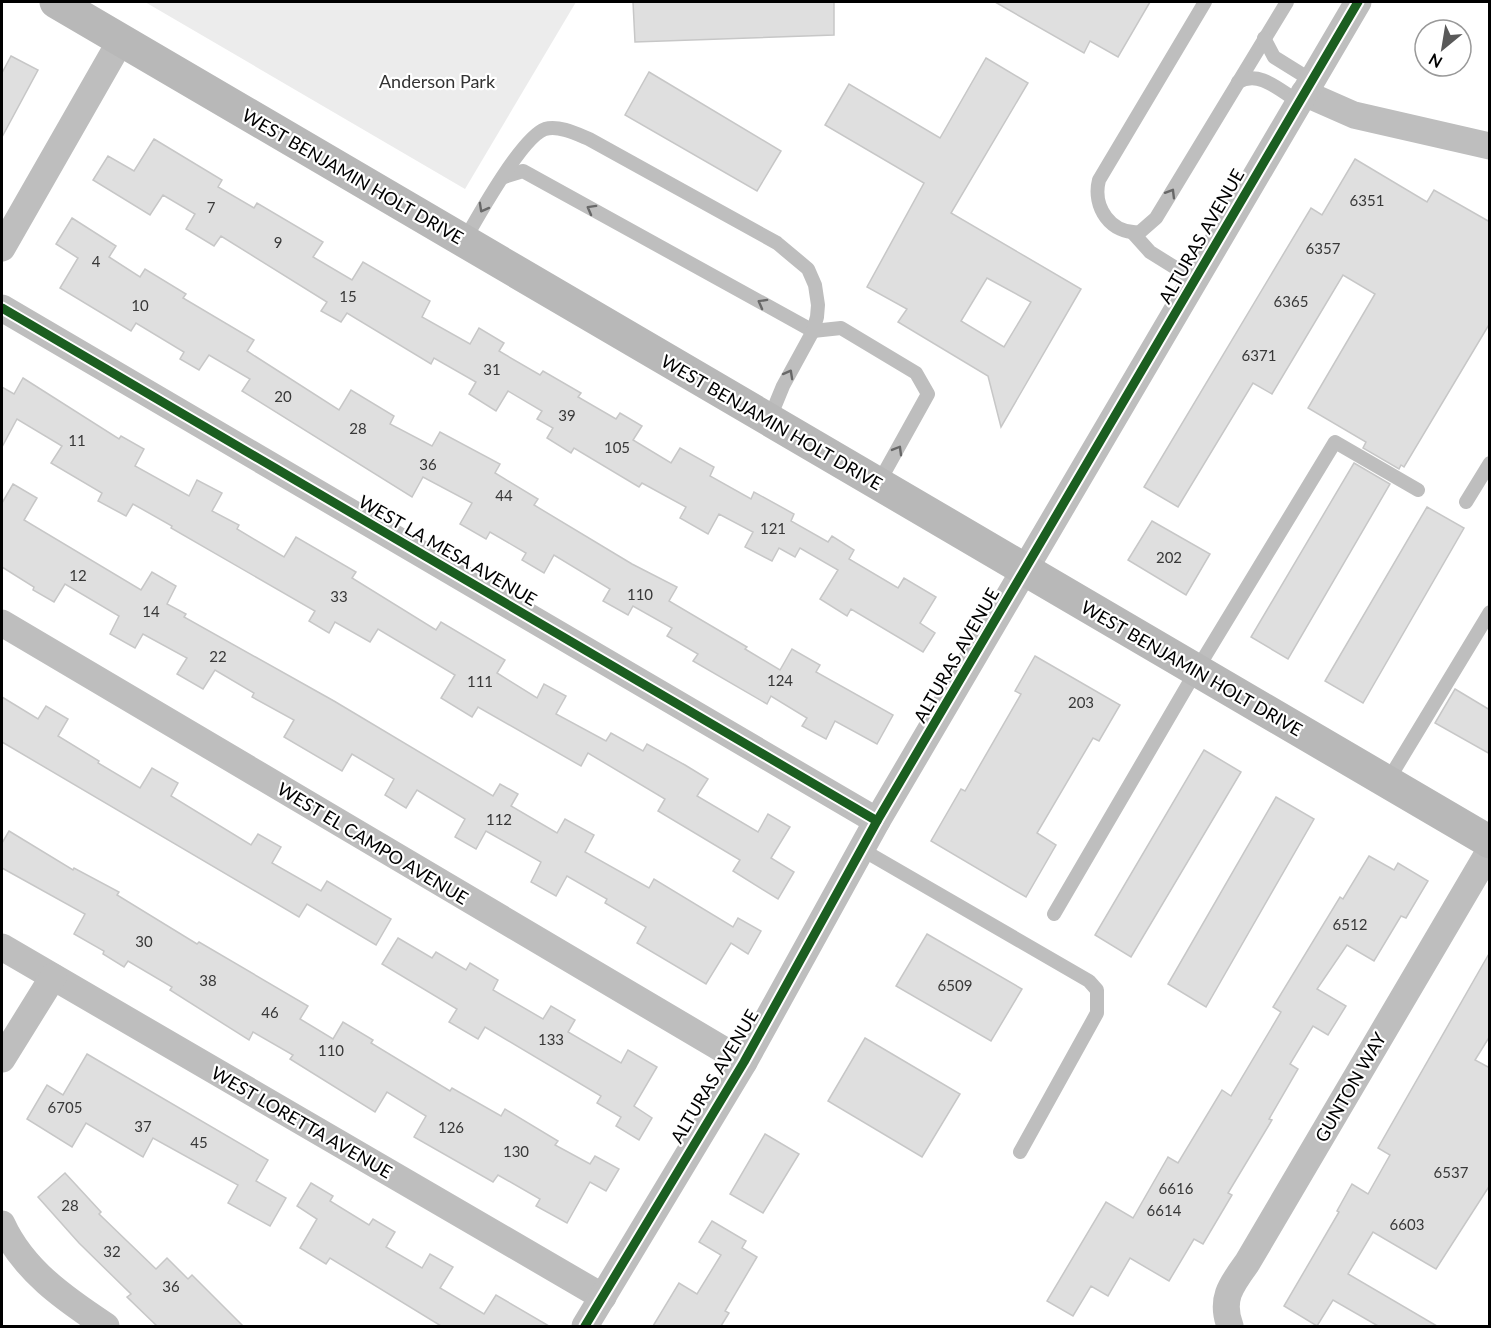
<svg xmlns="http://www.w3.org/2000/svg" width="1491" height="1328" font-family="Lato,sans-serif">
<style>
.green{fill:#ececec}
.building{fill:#dfdfdf;stroke:#c7c7c7;stroke-width:1.5;fill-rule:evenodd}
.lines{fill:none;stroke-linecap:round;stroke-linejoin:round}
.lane{stroke:#bebebe;stroke-width:14}
.street{stroke:#bebebe;stroke-width:27}
.secondary{stroke:#b8b8b8;stroke-width:33}
.cycleway-casing{stroke:#fff;stroke-width:13}
.cycleway{stroke:#1b5e20;stroke-width:9}
.oneway{stroke:#686868}
.labels{text-anchor:middle;dominant-baseline:central;stroke-width:4.5;stroke-linejoin:round;paint-order:stroke}
.number-label{font-size:15px;fill:#383838}
.park-label{font-size:18px;fill:#333;stroke:#fff}
.street-label{font-size:18px;fill:#000;stroke:#fff}
</style>
<rect width="100%" height="100%" fill="#fff"/>
<path class="green" d="M145,2H576L465,189Z"/>
<g class="building">
<path d="M633,2H834V35L635,42Z"/>
<path d="M995,2H1150L1118,57L1090,41L1084,53Z"/>
<path d="M11,56L38,70L2,137V73Z"/>
<path d="M986,58L1028,83L951,213L1081,289L1001,427L988,376L898,322L907,309L867,287L924,183L825,125L849,84L940,138ZM987,278L1031,302L1004,347L961,321Z"/>
<path d="M649,72L781,151L757,191L625,115Z"/>
<path d="M154,139L222,180L218,187L254,208L257,203L323,242L313,257L352,280L363,262L430,301L422,317L470,344L479,328L504,343L499,351L540,375L543,371L581,393L578,397L616,419L620,413L642,426L633,440L671,463L680,448L714,467L710,476L751,499L754,492L794,514L791,521L828,542L832,536L854,550L849,559L898,588L904,578L936,597L920,623L935,633L923,652L851,609L847,616L820,599L838,570L800,548L795,557L779,548L772,561L745,547L753,532L719,514L708,534L680,518L686,507L642,483L639,487L574,448L571,453L547,438L553,428L537,419L542,411L508,391L496,411L469,394L476,382L434,358L431,364L347,313L341,322L321,311L327,302L221,236L214,246L186,229L195,214L163,195L150,215L93,180L108,156L134,171Z"/>
<path d="M1355,159L1427,202L1434,190L1490,222V323L1404,467L1401,465L1399,469L1363,448L1366,442L1308,408L1375,294L1343,275L1272,394L1253,383L1178,507L1144,487L1311,208L1322,215Z"/>
<path d="M72,218L116,246L109,257L140,277L145,269L186,294L183,298L254,340L247,351L339,410L351,390L394,416L390,424L432,446L440,432L500,464L495,473L538,499L534,505L632,564L677,587L669,601L747,647L745,649L780,670L792,649L820,665L816,672L893,715L877,744L835,721L826,739L802,726L807,718L771,696L767,704L693,661L698,654L667,636L672,628L633,606L628,615L603,601L610,589L554,555L544,573L522,560L526,553L490,532L486,539L460,524L472,503L423,477L412,497L242,391L250,379L209,355L199,370L180,359L184,352L136,323L131,331L60,288L78,258L56,244Z"/>
<path d="M23,378L119,439L121,436L144,449L135,466L189,496L197,480L222,493L212,511L239,525L237,529L284,557L296,537L356,572L352,578L436,630L441,622L505,660L497,673L537,698L544,684L566,696L556,714L606,741L611,733L643,751L647,744L685,765L708,779L697,796L758,832L768,814L790,827L771,858L794,872L778,899L733,871L740,860L658,811L665,799L588,753L581,766L478,707L472,717L441,698L455,675L378,629L370,642L335,622L329,633L309,621L315,611L171,528L172,526L133,504L126,516L98,501L102,493L51,463L62,446L17,419L2,447V387L14,394Z"/>
<path d="M1354,463L1390,484L1288,659L1251,637Z"/>
<path d="M13,484L37,498L24,520L141,590L152,572L176,586L167,604L186,614L184,617L334,701L493,796L500,784L518,794L511,806L557,833L565,819L594,835L585,852L649,888L654,879L733,927L738,918L761,931L748,954L731,943L706,984L637,943L646,927L605,903L607,899L567,876L556,896L531,882L541,862L486,831L476,849L455,837L465,819L417,790L406,808L385,795L394,779L352,754L342,771L284,737L294,720L252,697L254,693L215,670L203,689L177,674L187,658L143,634L135,648L110,634L119,616L65,584L54,602L33,590L34,587L2,567V503Z"/>
<path d="M1427,507L1464,528L1363,703L1325,681Z"/>
<path d="M1152,521L1210,554L1186,595L1128,560Z"/>
<path d="M1035,656L1120,705L1099,741L1093,738L1037,833L1056,845L1026,897L931,841L961,789L965,791L1021,694L1015,691Z"/>
<path d="M1455,689L1490,710V754L1435,723Z"/>
<path d="M2,697L38,719L46,706L68,719L58,736L99,761L98,763L140,788L152,768L178,783L171,796L251,845L258,834L281,847L272,863L321,891L327,881L391,919L376,945L307,904L299,917L2,742Z"/>
<path d="M1204,750L1241,772L1131,957L1095,935Z"/>
<path d="M1276,797L1314,819L1206,1007L1168,984Z"/>
<path d="M9,831L73,870L74,868L119,892L117,895L197,944L199,942L308,1006L300,1019L333,1039L343,1022L373,1040L371,1043L450,1091L452,1088L501,1116L505,1109L558,1141L555,1145L590,1164L595,1156L619,1169L606,1191L590,1182L567,1223L536,1206L540,1199L498,1175L493,1182L414,1137L426,1116L387,1092L375,1112L290,1059L293,1055L253,1032L249,1040L170,990L172,987L128,961L124,967L103,954L104,951L74,934L85,914L2,868V843Z"/>
<path d="M1369,856L1394,870L1398,863L1428,881L1406,918L1401,916L1374,961L1347,945L1317,989L1346,1006L1328,1035L1313,1026L1290,1064L1298,1069L1269,1119L1272,1120L1228,1193L1232,1195L1203,1244L1194,1239L1169,1281L1130,1258L1108,1296L1091,1286L1073,1316L1047,1301L1106,1202L1133,1218L1168,1157L1178,1163L1222,1090L1231,1096L1281,1012L1273,1007L1340,897L1343,899Z"/>
<path d="M927,934L1022,989L991,1041L896,986Z"/>
<path d="M398,938L432,958L436,952L466,970L470,963L498,980L493,990L543,1019L551,1006L575,1020L568,1032L621,1063L628,1050L657,1067L634,1106L652,1118L639,1140L616,1126L621,1117L597,1103L601,1096L485,1027L478,1039L449,1022L457,1009L382,964Z"/>
<path d="M1490,952V1036L1475,1060L1490,1068V1185L1436,1269L1373,1232L1348,1274L1437,1326H1378L1333,1300L1317,1326L1284,1306L1339,1212L1337,1211L1352,1184L1368,1194L1390,1155L1378,1148Z"/>
<path d="M865,1038L960,1094L922,1157L828,1101Z"/>
<path d="M87,1054L268,1160L256,1181L286,1198L270,1226L228,1203L238,1185L153,1138L143,1157L86,1123L72,1147L27,1119L47,1085L63,1095Z"/>
<path d="M765,1134L799,1154L763,1213L730,1194Z"/>
<path d="M65,1173L101,1212L99,1214L156,1269L167,1258L188,1279L192,1275L243,1326H157L127,1297L131,1294L79,1243L38,1197Z"/>
<path d="M311,1183L333,1196L330,1201L369,1225L373,1219L395,1232L386,1247L422,1268L430,1254L453,1267L440,1288L484,1314L496,1295L549,1326H441L330,1258L326,1264L300,1248L317,1219L297,1206Z"/>
<path d="M712,1221L746,1241L742,1248L757,1257L725,1311L729,1313L721,1326H653L679,1283L697,1294L721,1255L699,1242Z"/>
</g>
<g class="lines">
<g class="lane">
<path d="M1205,2L1099,180C1092,207 1111,235 1140,232L1156,218L1287,2"/>
<path d="M1264,38L1274,57L1311,80"/>
<path d="M1238,82C1260,70 1279,90 1299,102"/>
<path d="M504,177L523,171L813,331L841,328L916,373L928,394L878,484"/>
<path d="M1133,233L1150,252L1195,280"/>
<path d="M464,241C477,218 522,137 545,129C559,125 577,134 589,139L777,243L808,269L815,285L818,305L817,317L813,331L783,386L769,420"/>
<path d="M1466,502L1490,463"/>
<path d="M1387,782L1490,612"/>
<path d="M861,849L1089,981L1097,990V1013L1020,1152"/>
<path d="M1054,914L1196,671L1335,442L1418,490"/>
</g>
<g class="street">
<path d="M1304,93L1354,115L1490,146"/>
<path d="M2,248L121,40"/>
<path d="M2,308L877,821"/>
<path d="M2,623L744,1062"/>
<path d="M2,947L603,1297"/>
<path d="M2,1059L53,977"/>
<path d="M2,1224C23,1270 65,1299 106,1326"/>
<path d="M585,1326L744,1062L877,821L1358,2"/>
<path d="M1230,1326C1220,1299 1231,1285 1247,1263L1490,850"/>
</g>
<path class="secondary" d="M56,2L1490,842"/>
<g class="cycleway-casing">
<g id="cycleway">
<path d="M2,308L877,821"/>
<path d="M585,1326L744,1062L877,821L1358,2"/>
</g>
</g>
<use href="#cycleway" class="cycleway"/>
</g>
<defs><path id="oneway-chevron" d="M-2-3.5L2.5 0L-2 3.5" fill="none" stroke-width="1.6" stroke-linecap="round" stroke-linejoin="round" transform="scale(1.5)"/></defs>
<g class="oneway">
<use href="#oneway-chevron" transform="translate(1171 193) rotate(-59)"/>
<use href="#oneway-chevron" transform="translate(483 208) rotate(119)"/>
<use href="#oneway-chevron" transform="translate(591 209) rotate(-151)"/>
<use href="#oneway-chevron" transform="translate(762 303) rotate(-151)"/>
<use href="#oneway-chevron" transform="translate(789 374) rotate(-61)"/>
<use href="#oneway-chevron" transform="translate(898 450) rotate(-60)"/>
</g>
<g class="labels">
<g class="number-label">
<text x="1367" y="200">6351</text>
<text x="211" y="207">7</text>
<text x="278" y="242">9</text>
<text x="1323" y="248">6357</text>
<text x="96" y="261">4</text>
<text x="348" y="296">15</text>
<text x="1291" y="301">6365</text>
<text x="140" y="305">10</text>
<text x="1259" y="355">6371</text>
<text x="492" y="369">31</text>
<text x="283" y="396">20</text>
<text x="567" y="415">39</text>
<text x="358" y="428">28</text>
<text x="77" y="440">11</text>
<text x="617" y="447">105</text>
<text x="428" y="464">36</text>
<text x="504" y="495">44</text>
<text x="773" y="528">121</text>
<text x="1169" y="557">202</text>
<text x="78" y="575">12</text>
<text x="640" y="594">110</text>
<text x="339" y="596">33</text>
<text x="151" y="611">14</text>
<text x="218" y="656">22</text>
<text x="780" y="680">124</text>
<text x="480" y="681">111</text>
<text x="1081" y="702">203</text>
<text x="499" y="819">112</text>
<text x="1350" y="924">6512</text>
<text x="144" y="941">30</text>
<text x="208" y="980">38</text>
<text x="955" y="985">6509</text>
<text x="270" y="1012">46</text>
<text x="551" y="1039">133</text>
<text x="331" y="1050">110</text>
<text x="65" y="1107">6705</text>
<text x="143" y="1126">37</text>
<text x="451" y="1127">126</text>
<text x="199" y="1142">45</text>
<text x="516" y="1151">130</text>
<text x="1451" y="1172">6537</text>
<text x="1176" y="1188">6616</text>
<text x="70" y="1205">28</text>
<text x="1164" y="1210">6614</text>
<text x="1407" y="1224">6603</text>
<text x="112" y="1251">32</text>
<text x="171" y="1286">36</text>
</g>
<g class="park-label">
<text x="437" y="81">Anderson Park</text>
</g>
<g class="street-label">
<text transform="translate(353 176) rotate(30)">WEST BENJAMIN HOLT DRIVE</text>
<text transform="translate(1201 236) rotate(-60)">ALTURAS AVENUE</text>
<text transform="translate(772 422) rotate(30)">WEST BENJAMIN HOLT DRIVE</text>
<text transform="translate(448 550) rotate(30)">WEST LA MESA AVENUE</text>
<text transform="translate(956 655) rotate(-60)">ALTURAS AVENUE</text>
<text transform="translate(1192 668) rotate(30)">WEST BENJAMIN HOLT DRIVE</text>
<text transform="translate(373 843) rotate(31)">WEST EL CAMPO AVENUE</text>
<text transform="translate(714 1076) rotate(-59)">ALTURAS AVENUE</text>
<text transform="translate(1350 1087) rotate(-60)">GUNTON WAY</text>
<text transform="translate(302 1122) rotate(30)">WEST LORETTA AVENUE</text>
</g>
</g>
<rect width="1491" height="1328" fill="none" stroke="#000000" stroke-width="6"/>
<g transform="translate(1443 48) rotate(210)"><circle r="28" fill="#ffffff" stroke="#999999" stroke-width="1.5"/>
<path d="M0-4.5L10 22L0 15L-10 22Z" fill="#595959"/>
<text y="-9" font-size="16" font-weight="bold" text-anchor="middle" fill="#000000">N</text>
</g>
</svg>
